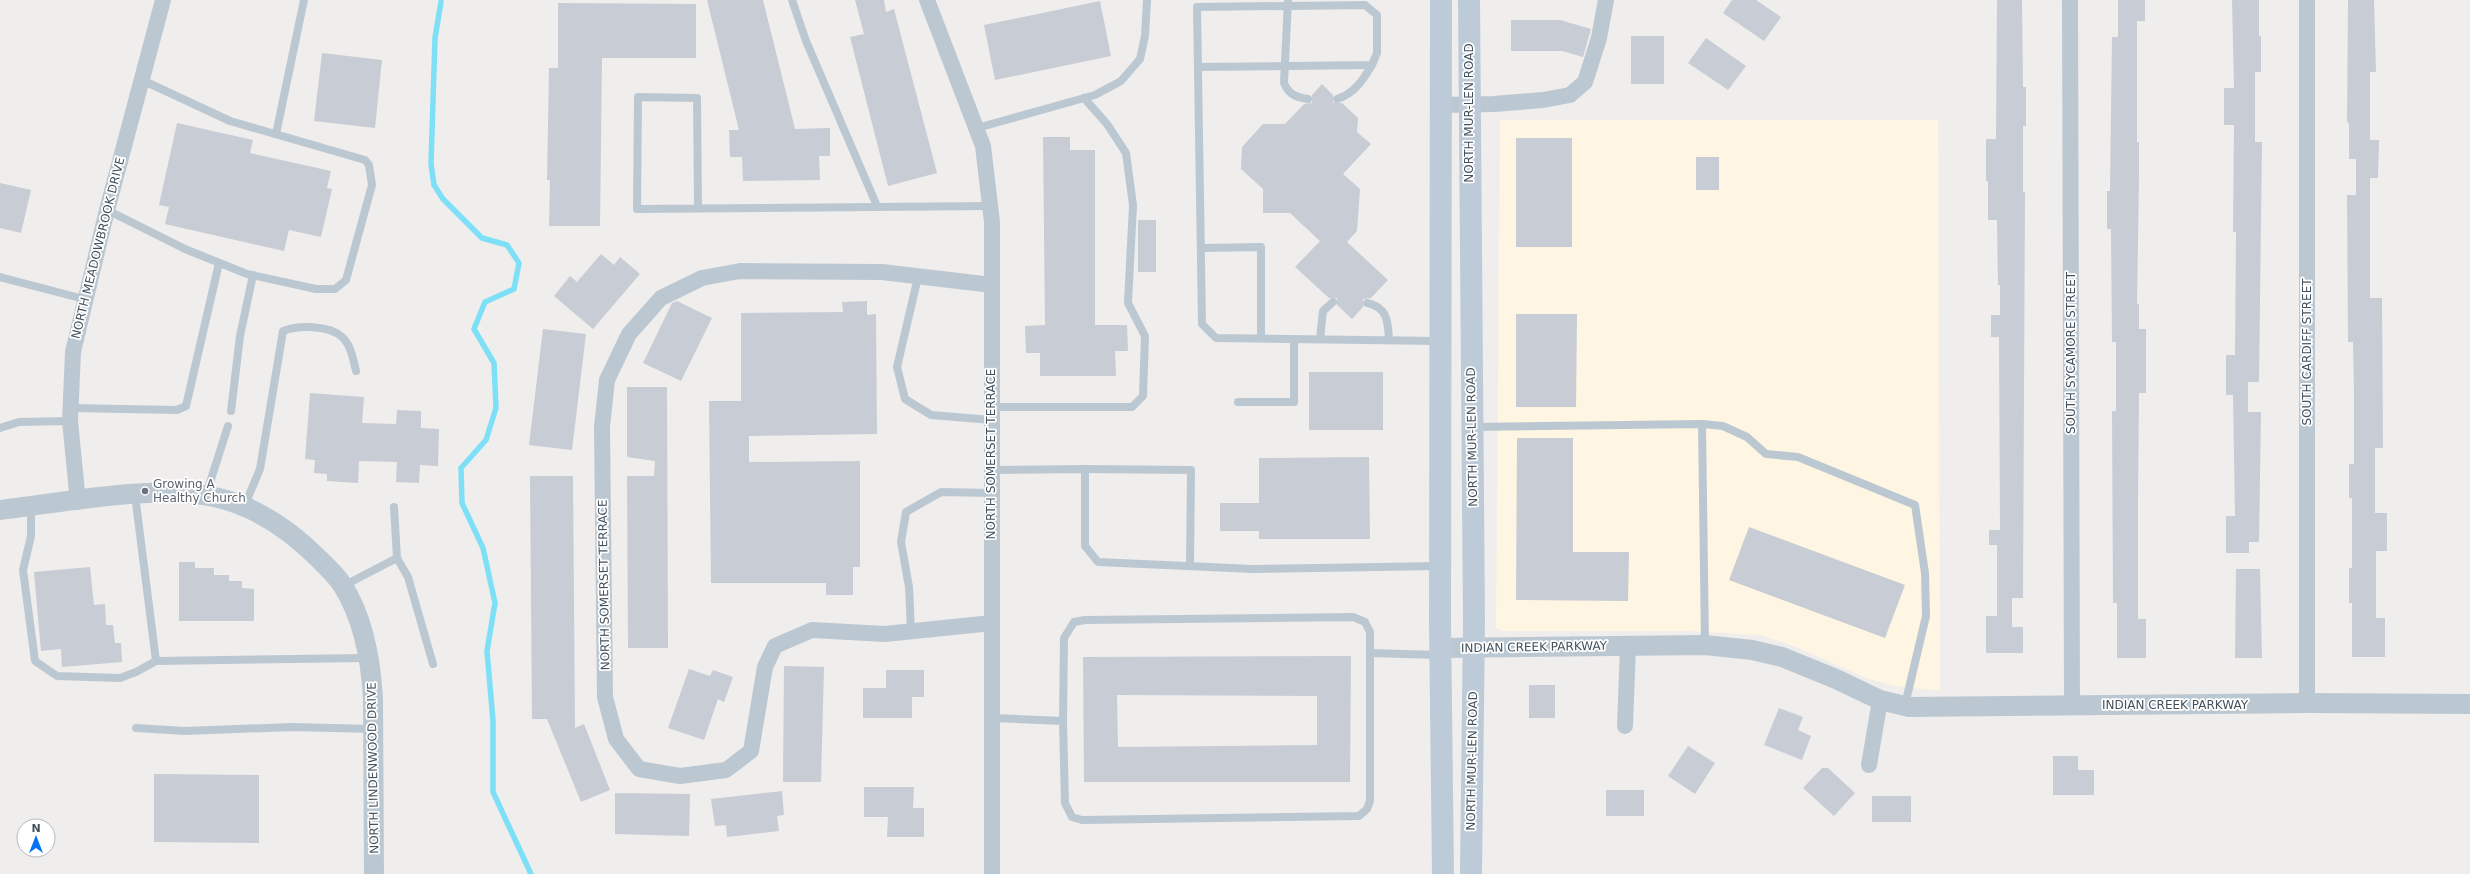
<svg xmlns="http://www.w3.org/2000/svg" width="2470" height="874" font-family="'DejaVu Sans',sans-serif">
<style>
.commercial{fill:#fef5e3}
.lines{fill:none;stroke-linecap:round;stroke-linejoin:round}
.stream{stroke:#7de0f6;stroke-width:5.5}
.building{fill:#c8ccd4;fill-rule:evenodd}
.service{stroke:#bcc8d1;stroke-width:8}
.minor{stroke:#bcc8d1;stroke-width:16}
.tertiary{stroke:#bcc8d1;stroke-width:20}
.secondary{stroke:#bdcbd9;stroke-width:22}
.worship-dot{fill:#6b7280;stroke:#fff;stroke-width:1.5}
.labels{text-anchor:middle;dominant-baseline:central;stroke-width:3.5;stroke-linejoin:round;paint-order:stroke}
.street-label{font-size:12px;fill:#43515d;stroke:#fff}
.worship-label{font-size:12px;fill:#5b616d;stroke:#fff;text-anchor:start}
</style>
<rect width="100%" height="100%" fill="#f0eded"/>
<path class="commercial" d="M1500,120H1938L1940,691L1894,686L1866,678L1796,647L1761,635L1685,631H1502L1496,628Z"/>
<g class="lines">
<path class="stream" d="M441,2L435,38L431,164L434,185L443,199L482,238L507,245L519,263L514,289L485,302L474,329L494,363L496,408L486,440L461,468L462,503L483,548L495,603L487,651L493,721V792L531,874"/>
</g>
<g class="building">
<path d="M707,0H763L795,129L830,128V156H819L820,180L743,181L742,157H730L729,130H739Z"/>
<path d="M855,0H884L886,12L894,9L937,173L888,186L850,37L864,34Z"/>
<path d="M1732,0H1756L1781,17L1764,41L1723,13Z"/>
<path d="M1997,0H2022L2023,87H2026V126H2023V192H2025L2023,598H2012V627H2023V653H1986V616H1997V545H1989V530H2000L1999,337H1991V315H2000V285H1998L1997,220H1988V181H1986V139H1996Z"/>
<path d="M2118,0H2145V21H2137V142H2139V179L2137,304H2139V329H2146V393H2139L2138,499V619H2146V658H2117V603H2113L2112,411H2116V342H2112L2111,229H2107V191H2110L2112,37H2118Z"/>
<path d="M2232,0H2259V36H2261V72H2255V142H2262L2259,382H2248V412H2261L2259,542H2249V553H2226V516H2235L2233,395H2226V355H2235L2236,232H2233L2234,125H2224V88H2234Z"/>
<path d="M2348,0H2374L2376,72H2370V140H2379L2378,178H2370V298H2382L2383,448H2375V513H2387V551H2376V618H2385V657H2352V603H2349V568H2352V498H2349V464H2354V394L2353,342H2348L2347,195H2356V159H2349V123L2347,122Z"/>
<path d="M1100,1L1111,56L995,80L984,25Z"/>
<path d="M558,3L696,4V58H602L600,226H549L550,180H547L549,68H558Z"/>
<path d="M1511,20H1560L1591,29L1583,57L1562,51H1511Z"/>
<rect x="1631" y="36" width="33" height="48"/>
<path d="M1706,38L1746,66L1728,90L1688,63Z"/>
<path d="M322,53L382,60L375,128L314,121Z"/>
<path d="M1322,84L1333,95V103H1342L1358,118L1357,132L1371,144L1343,174L1360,189L1357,231L1347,242L1388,280L1371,298L1363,299V307L1352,319L1337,305V298H1329L1295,267L1320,241L1290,213H1263V189L1241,169L1242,147L1263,124H1285L1304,104L1312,103V95Z"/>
<path d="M177,123L253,140L250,153L331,171L327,188L332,189L321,237L289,230L284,251L165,224L169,207L159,205Z"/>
<path d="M1043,137H1070V150H1095V325H1127L1128,351H1115L1116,376H1040V353H1026L1025,326L1045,325Z"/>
<rect x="1516" y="138" width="56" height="109"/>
<rect x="1696" y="157" width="23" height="33"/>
<path d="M0,183L31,190L21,233L0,228Z"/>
<rect x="1138" y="220" width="18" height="52"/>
<path d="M601,254L614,265L620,257L640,274L593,329L554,296L570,276L577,282Z"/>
<path d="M677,301L712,318L681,381L643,363L672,303Z"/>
<path d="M867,301V315L876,314L877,434L749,436V462L860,461V567H853V595H826V583H711L709,401H741V313L843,312L842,302Z"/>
<path d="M1516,314H1577L1576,407H1516Z"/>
<path d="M543,329L586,334L572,450L529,445Z"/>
<rect x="1309" y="372" width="74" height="58"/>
<path d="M627,387H667L668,648H628L627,476H654L655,461L627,457Z"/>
<path d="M310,393L364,397L362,423L396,424L397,410L421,411V428L439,429L438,466L420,465L419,483L396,482L397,462L359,461L358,483L327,481V474L314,473L315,460L305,459Z"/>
<path d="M1517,438H1573V552H1629L1628,601L1516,600Z"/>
<path d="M1369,457L1370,539H1259V531H1220V503H1259V458Z"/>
<path d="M530,476H573L575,728L584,724L610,790L581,802L547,719H532Z"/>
<path d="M1749,527L1905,585L1885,638L1729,580Z"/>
<path d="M179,562H195V568H214V575H229V581H242V588L254,589V621H179Z"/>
<path d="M90,567L94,605L105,604L106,625H113L115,643H121L122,662L62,667L61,649L41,651L34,572Z"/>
<path d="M2236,569H2260L2262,658H2235Z"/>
<path d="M1351,656L1350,782H1084L1083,657ZM1117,695L1317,696V745L1118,747Z"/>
<path d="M784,666L824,667L821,782H783Z"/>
<path d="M689,669L710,676L713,670L733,677L724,702L718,699L704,740L668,728Z"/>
<path d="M886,670H924V697H912V718H863V688H886Z"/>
<rect x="1529" y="685" width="26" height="33"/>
<path d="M1779,708L1803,717L1798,730L1811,736L1802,760L1764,745Z"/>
<path d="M1688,746L1715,763L1695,794L1668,776Z"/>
<path d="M2053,756H2078V770H2094V795H2053Z"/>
<path d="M1822,768H1828L1855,793L1834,816L1803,788Z"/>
<path d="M154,774L259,775V843L154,842Z"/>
<path d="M864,787H914L913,808H924V837H887L888,817H864Z"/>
<rect x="1606" y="790" width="38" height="26"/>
<path d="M782,791L784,815L777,816L779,831L727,837L726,825L715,826L711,799Z"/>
<path d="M615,793L690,794L689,836L615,834Z"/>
<rect x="1872" y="796" width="39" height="26"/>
</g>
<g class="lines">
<g class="service">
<path d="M792,0L806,41L877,206"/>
<path d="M1288,0L1284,83C1289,95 1296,97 1308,99"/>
<path d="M1198,67L1372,65L1377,53V15L1365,5L1197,7L1202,324L1216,338L1439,341"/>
<path d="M1337,99C1354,94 1363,80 1372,65"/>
<path d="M977,128L1095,95L1121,81L1140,59L1145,36L1147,0"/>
<path d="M276,134L304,0"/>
<path d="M698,208L697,98L638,97L637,209L990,206"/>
<path d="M107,210L185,249L247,274L316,289H335L346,280L372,185L369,165L365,160L230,121L142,80"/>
<path d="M1201,248L1261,247V338"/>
<path d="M0,277L84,299"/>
<path d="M918,277L897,367L905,399L931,415L991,420"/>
<path d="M1367,303C1387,307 1388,321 1389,339"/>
<path d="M1320,339L1323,311L1333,302"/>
<path d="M1238,402H1294V339"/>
<path d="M991,407H1132L1143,396L1145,336L1128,303L1133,205L1126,153L1107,124L1084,98"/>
<path d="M70,408L177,410L186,406L219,263"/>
<path d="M231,411L240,336L253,275"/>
<path d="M1702,424L1705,644"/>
<path d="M1473,427L1702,424L1723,426L1747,437L1766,454L1798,457L1915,505L1925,573L1926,616L1905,705"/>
<path d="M0,428L19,422L70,421"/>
<path d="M1085,469L1191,470L1190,566"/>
<path d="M991,470L1085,469V546L1098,562L1253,569L1439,566"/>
<path d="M135,495L156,661"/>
<path d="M206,495L228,426"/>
<path d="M31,507V536L23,570L35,661L57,676L120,678L136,672L156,661L368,658"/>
<path d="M244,507L260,469L283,331C298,325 329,325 342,337C351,345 353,359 356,371"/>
<path d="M394,507L397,558"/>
<path d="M343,586L397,558L408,577L433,664"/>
<path d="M911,631L909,587L901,542L906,512L941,492L991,493"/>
<path d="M1370,653L1439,655"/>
<path d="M992,718L1063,721L1064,638L1074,622L1085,620L1353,617L1365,622L1370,632V801L1367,809L1359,816L1082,820L1072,817L1065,803L1063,721"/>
<path d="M136,728L185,731L293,727L373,729"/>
</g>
<g class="minor">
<path d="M927,0L983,146L992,222V874"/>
<path d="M2070,0L2072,706"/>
<path d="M1441,105L1494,104L1543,100L1570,95L1585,82L1599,38L1606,0"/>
<path d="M78,502L70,421L73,352L107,210L163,0"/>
<path d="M992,623L885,634L812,630L775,646L765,667L751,751L726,770L680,776L639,769L616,739L605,697L602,427L607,380L629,334L661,298L702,278L740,271L882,272L992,285"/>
<path d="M2307,703V0"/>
<path d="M1625,726L1628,646"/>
<path d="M1869,765L1880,700"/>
</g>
<g class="tertiary">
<path d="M0,510C59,503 125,490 184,493C238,495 282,522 319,559C327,567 337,576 343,586C363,618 371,662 373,699L374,874"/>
<path d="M1440,648L1705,645L1752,650L1782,657L1836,679L1880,700L1909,707L2307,703L2470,704"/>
</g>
<g class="secondary">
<path d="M1441,0L1440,622L1443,874"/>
<path d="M1469,0L1474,622L1471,874"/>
</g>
</g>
<circle class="worship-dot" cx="145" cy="491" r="4"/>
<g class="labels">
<g class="street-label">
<text transform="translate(1469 113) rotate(-90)">NORTH MUR-LEN ROAD</text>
<text transform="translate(98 248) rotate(-76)">NORTH MEADOWBROOK DRIVE</text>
<text transform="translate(2307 352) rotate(-90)">SOUTH CARDIFF STREET</text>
<text transform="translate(2071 353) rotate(-90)">SOUTH SYCAMORE STREET</text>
<text transform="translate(1472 437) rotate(-91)">NORTH MUR-LEN ROAD</text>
<text transform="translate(991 454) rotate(-90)">NORTH SOMERSET TERRACE</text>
<text transform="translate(604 585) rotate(-91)">NORTH SOMERSET TERRACE</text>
<text transform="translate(1534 647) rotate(-1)">INDIAN CREEK PARKWAY</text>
<text x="2175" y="705">INDIAN CREEK PARKWAY</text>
<text transform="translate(1472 761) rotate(-89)">NORTH MUR-LEN ROAD</text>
<text transform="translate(373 768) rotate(-91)">NORTH LINDENWOOD DRIVE</text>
</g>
<g class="worship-label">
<text x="153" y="484">Growing A<tspan x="153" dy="14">Healthy Church</tspan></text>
</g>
</g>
<g transform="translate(36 838)"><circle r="19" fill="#ffffff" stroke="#b4b9be"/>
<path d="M0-3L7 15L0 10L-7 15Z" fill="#0473f3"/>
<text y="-6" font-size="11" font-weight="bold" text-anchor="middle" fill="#43515d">N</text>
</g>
</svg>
